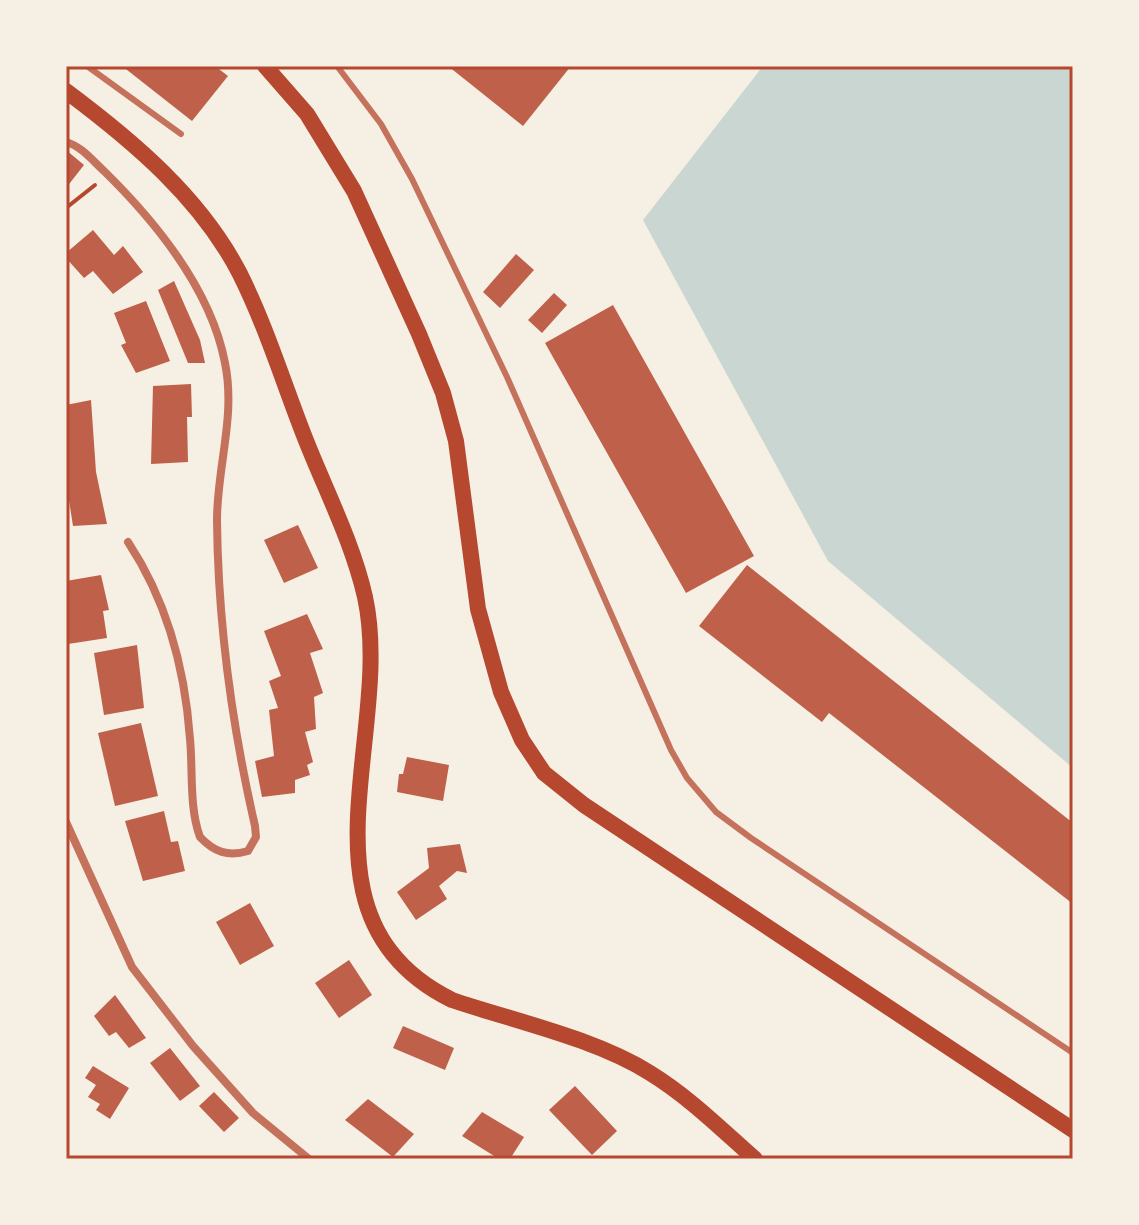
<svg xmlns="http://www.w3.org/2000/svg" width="1139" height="1225" font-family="Figtree,sans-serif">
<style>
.water{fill:#c9d6d2}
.building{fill:#bf614a}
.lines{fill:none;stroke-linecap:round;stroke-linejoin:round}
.path{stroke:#b5482f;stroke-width:4}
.service{stroke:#c5725c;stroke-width:6}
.minor{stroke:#c5725c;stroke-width:8}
.secondary{stroke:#b5482f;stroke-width:16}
.neatline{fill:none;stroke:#b5482f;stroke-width:3}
</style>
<rect width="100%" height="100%" fill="#f6efe4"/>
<path class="water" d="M763,66H1073V768L828,561L643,220Z"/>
<g class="building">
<path d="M122,66H215L228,76L192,121Z"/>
<path d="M448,66H571L523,126Z"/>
<path d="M66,150L84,165L66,188Z"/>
<path d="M93,230L114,255L123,246L143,272L113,294L93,271L84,278L66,258V253Z"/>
<path d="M516,254L534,270L500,308L483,292Z"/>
<path d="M174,281L200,340L205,363H188L158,290Z"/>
<path d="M554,293L567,305L542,333L528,320Z"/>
<path d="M146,301L170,361L136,373L121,345L126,343L114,313Z"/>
<path d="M613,305L754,556L686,593L545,343Z"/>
<path d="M191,384L192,417H187L188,462L151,464L153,386Z"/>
<path d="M91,400L96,472L107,524L73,526L66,481V405Z"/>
<path d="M298,525L318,568L284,583L264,540Z"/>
<path d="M747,565L1073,823V904L829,713L822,722L699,626Z"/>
<path d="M101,575L109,610L103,611L107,638L68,644L66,581Z"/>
<path d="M307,614L323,649L310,653L323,693L314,697L316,729L305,732L313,762L307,765L310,775L295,780V793L262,797L255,761L274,756L269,710L278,708L269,681L281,676L264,631Z"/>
<path d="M137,645L144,708L104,715L94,653Z"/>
<path d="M141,723L158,796L115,806L98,733Z"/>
<path d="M407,757L449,765L443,801L397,792L399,774H403Z"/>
<path d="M164,811L171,842L178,841L185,871L143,881L125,821Z"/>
<path d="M460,844L467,873L457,871L439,886L447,899L416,920L397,892L429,868L427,848Z"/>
<path d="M250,903L274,946L240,965L216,922Z"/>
<path d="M349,960L372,995L339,1018L315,983Z"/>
<path d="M115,995L146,1038L129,1048L116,1032L109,1036L94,1016Z"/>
<path d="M403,1026L454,1048L445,1070L393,1048Z"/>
<path d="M170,1048L200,1086L180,1101L150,1063Z"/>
<path d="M93,1066L129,1088L110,1119L96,1110L100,1104L88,1097L96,1085L85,1078Z"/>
<path d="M575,1086L617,1131L592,1155L549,1110Z"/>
<path d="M214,1092L239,1118L224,1132L199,1106Z"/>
<path d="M368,1099L414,1134L393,1157L345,1120Z"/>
<path d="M482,1112L524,1137L510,1159H499L462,1136Z"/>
</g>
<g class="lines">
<path class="path" d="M66,208L95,185"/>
<g class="service">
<path d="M87,66L181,134"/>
<path d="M337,66L381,124L412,179L507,377L671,750L687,778L716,812L751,838L1073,1053"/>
</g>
<g class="minor">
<path d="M66,142C81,146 92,160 104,171C156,222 211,289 225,363C236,416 217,467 217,520C218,623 232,726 255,826L256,837L248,851C228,857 214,852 200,837C189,808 193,769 190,739C185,668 167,601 128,542"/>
<path d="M66,822L132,967L193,1046L253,1113L309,1159"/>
</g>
<g class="secondary">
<path d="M265,66L307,114L354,191L419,334L443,393L456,441L478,609L501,692L522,740L544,773L584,805L1073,1130"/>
<path d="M66,91C133,141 201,198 240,274C267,328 285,388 307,443C327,493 353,544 365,597C395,734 287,918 452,1000C514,1021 594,1038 650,1073C689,1097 721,1129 755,1159"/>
</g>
</g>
<rect width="1139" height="1225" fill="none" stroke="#f6efe4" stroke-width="136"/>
<rect x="68" y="68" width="1003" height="1089" class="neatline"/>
</svg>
